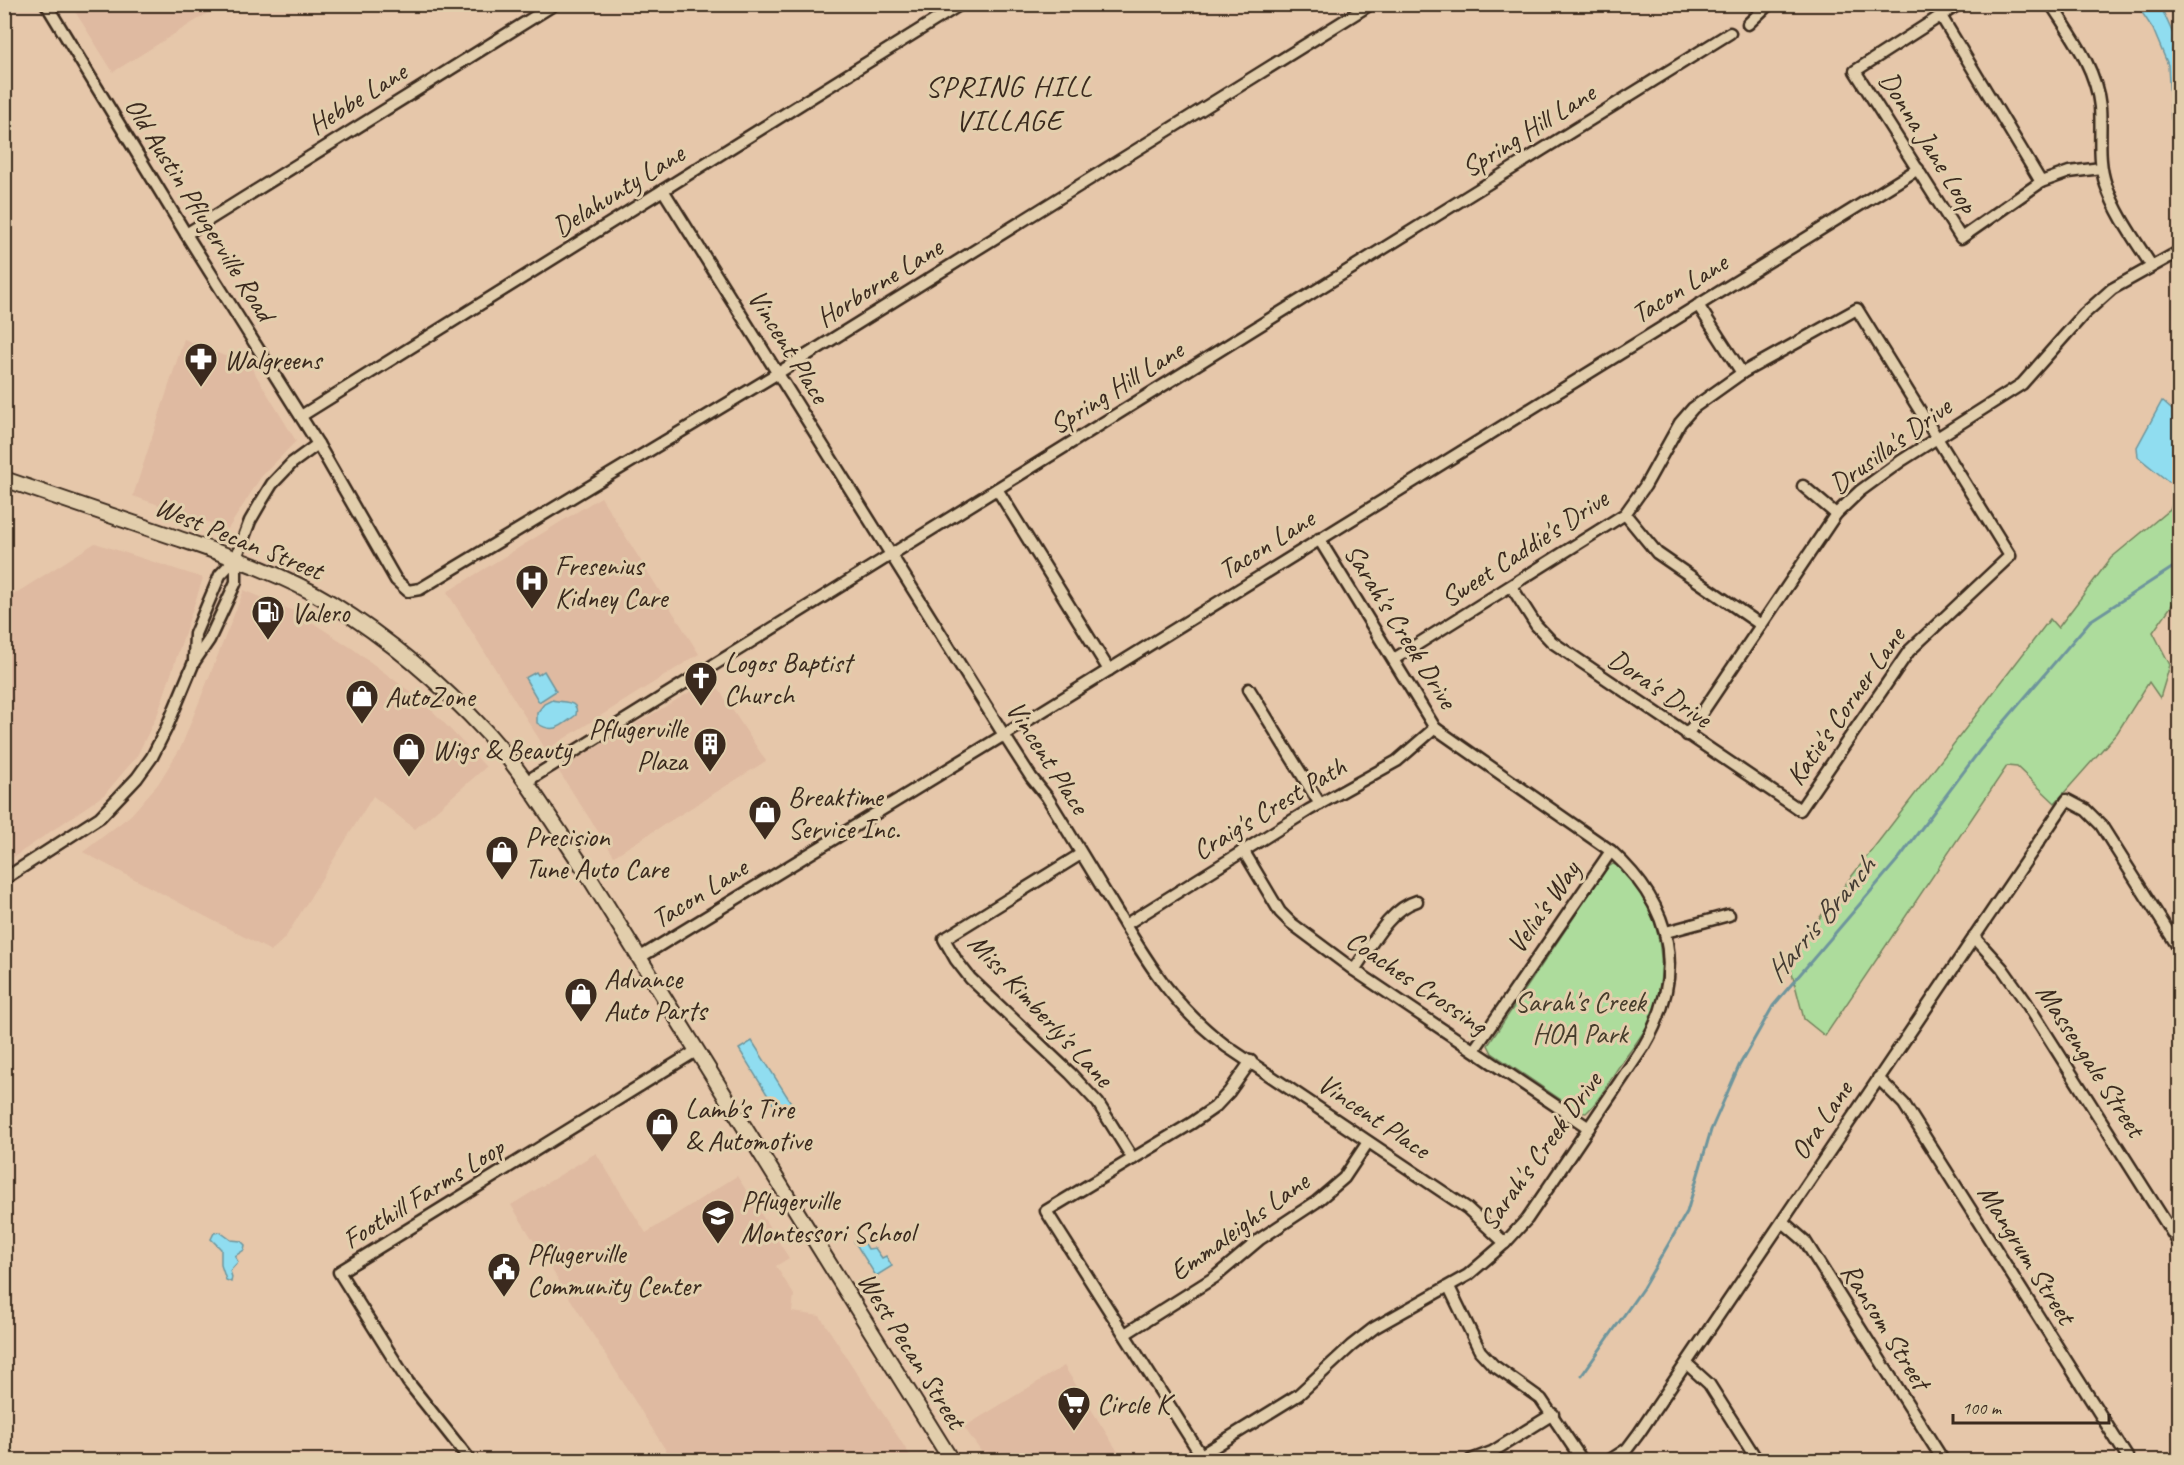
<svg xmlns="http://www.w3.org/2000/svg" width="2184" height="1465" font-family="Caveat,sans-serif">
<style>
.built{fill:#dfbaa1}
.green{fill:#addc9c;stroke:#74835d;stroke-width:1.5}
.water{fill:#90ddf0;stroke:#6e959c;stroke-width:1.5}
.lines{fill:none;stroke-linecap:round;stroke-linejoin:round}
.stream{stroke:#6e959c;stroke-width:3}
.minor-casing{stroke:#3b2a1e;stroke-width:15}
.major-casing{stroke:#3b2a1e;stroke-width:18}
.minor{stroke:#e2ceac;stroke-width:10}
.major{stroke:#e2ceac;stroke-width:14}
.labels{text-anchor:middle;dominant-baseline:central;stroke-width:6;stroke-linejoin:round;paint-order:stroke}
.street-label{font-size:28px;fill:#3b2a1e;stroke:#e2ceac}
.poi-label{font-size:28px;fill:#3b2a1e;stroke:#e2ceac;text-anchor:start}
.park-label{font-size:28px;fill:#463c2b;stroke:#e2ceac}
.neighbourhood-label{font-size:30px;letter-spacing:1.5px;fill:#3b2a1e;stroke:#e2ceac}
.water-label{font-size:30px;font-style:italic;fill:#443c33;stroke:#e2ceac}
</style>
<rect width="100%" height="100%" fill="#e6c7aa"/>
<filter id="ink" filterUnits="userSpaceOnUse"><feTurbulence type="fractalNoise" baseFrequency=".0167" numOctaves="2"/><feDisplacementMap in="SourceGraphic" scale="12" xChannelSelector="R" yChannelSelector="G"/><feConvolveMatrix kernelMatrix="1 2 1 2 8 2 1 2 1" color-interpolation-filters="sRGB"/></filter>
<g filter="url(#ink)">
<g class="built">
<path d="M71,5H221L113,72Z"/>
<path d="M184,339L251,367L296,441L261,477L228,529L133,496Z"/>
<path d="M601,497L699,654L546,750L447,592Z"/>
<path d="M95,543L203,578L158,713L137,756L105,794L5,863V600Z"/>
<path d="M244,590L298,613L353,649L425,703L486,767L415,829L373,796L285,938L271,951L83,852L131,815L158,784L181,747Z"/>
<path d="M712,679L766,761L614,856L558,770Z"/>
<path d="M596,1153L646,1233L737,1176L789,1258L776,1266L794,1295L792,1312L820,1316L913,1460H672L511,1205Z"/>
<path d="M1064,1366L1123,1460H987L964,1427Z"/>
</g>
<g class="green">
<path d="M2179,485V595L2153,632L2170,665L2160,698L2149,682L2117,733L2055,803L2017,767L2007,766L1825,1036L1804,1019L1789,962L1808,933L2050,619L2058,628L2111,558L2170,509Z"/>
<path d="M1613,864C1627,868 1637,885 1644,897C1664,935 1667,978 1651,1018C1643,1036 1629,1052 1618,1068C1608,1083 1599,1102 1586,1113L1579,1112L1492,1053L1488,1045L1607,868Z"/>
</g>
<g class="water">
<path d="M2137,5H2160L2179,47V120L2175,123L2171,119L2168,65L2153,29Z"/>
<path d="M2162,401L2179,416V474L2175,481L2169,482L2138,457L2137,447Z"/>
<path d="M544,671L556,691L539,702L525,678L536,672L538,675Z"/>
<path d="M552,700C562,703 580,699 576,715C562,725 554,735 537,723V713L544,704Z"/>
<path d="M752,1041L792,1104L778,1112L739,1049Z"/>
<path d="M220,1232L231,1240L241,1241L245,1245L244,1250L235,1256L238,1262L230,1271L232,1277L231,1282L226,1280L221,1265V1249L211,1239L214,1233Z"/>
<path d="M861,1237L868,1249L875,1248L882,1258L886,1256L892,1266L876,1276L854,1241Z"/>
</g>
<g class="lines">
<path class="stream" d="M1582,1375L1643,1288L1687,1212L1711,1130L1739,1066L1773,1006L1900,857L1980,750L2090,621L2175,566L2180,556"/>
<g class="minor-casing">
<g id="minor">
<path d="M46,4L186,234L318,444L396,580L408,591L420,589L778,373L1371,4"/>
<path d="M1959,4L1855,71L1961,238L2041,182L2069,172L2101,168"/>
<path d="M2051,4C2072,37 2096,68 2100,107C2102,133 2097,160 2106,185C2116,214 2135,240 2151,265"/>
<path d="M1941,16L2041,182"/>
<path d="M1748,24L1769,4"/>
<path d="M663,190L1004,735L1031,777L1047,797C1070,834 1092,871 1114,907C1148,963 1173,1006 1226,1046L1467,1208L1505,1243"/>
<path d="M186,234L555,4"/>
<path d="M1698,305L1742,373"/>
<path d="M301,416L961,4"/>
<path d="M1803,486L1836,514"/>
<path d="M997,489L1109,670"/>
<path d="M1625,514L1657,553L1761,625"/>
<path d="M1394,659L1625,514L1645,486L1680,423L1693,408L1742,373L1857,309L2010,556L1909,651L1800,810L1552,642L1536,625L1511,586"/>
<path d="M194,660L195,634L220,575L236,558L250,521L261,502L272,484L292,463L318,444"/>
<path d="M1249,689L1320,804"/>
<path d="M1687,735L1836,514L1860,491L1901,461L2022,384L2084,314L2112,289L2180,251"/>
<path d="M527,781L1730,33"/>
<path d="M1243,850L1280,912L1291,923L1354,970L1589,1128"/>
<path d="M1081,854L944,939L956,960L970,978L1070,1073L1098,1103L1133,1159"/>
<path d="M4,879L100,817L137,778L152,757L166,729L194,662L209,640L236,582V558"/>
<path d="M1125,925L1309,810L1397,761L1435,728"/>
<path d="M1666,932L1729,915"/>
<path d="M1974,937L2002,968L2026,1002L2180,1245"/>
<path d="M639,958L1004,735L1918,169"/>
<path d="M1354,970C1371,946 1389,909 1417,901"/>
<path d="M1474,1050L1611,851"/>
<path d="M1878,1078L1904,1104L2129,1460"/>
<path d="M1783,1222L1805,1241L1943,1460"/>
<path d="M1449,1287L1480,1351L1493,1365L1541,1399L1582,1460"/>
<path d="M1125,1334L1215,1277L1260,1239L1316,1202L1344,1178L1368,1142"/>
<path d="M1687,1364L1709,1384L1757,1460"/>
<path d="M470,1460L408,1382L339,1272L696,1051"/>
<path d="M1193,1460L1298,1395L1351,1346L1374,1328L1468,1275L1505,1243L1527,1219L1644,1046C1687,972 1673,907 1611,851L1435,728L1319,539"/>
<path d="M1204,1460L1046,1211L1192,1123L1215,1107L1229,1092L1251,1061"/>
<path d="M1471,1460L1492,1452L1553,1414"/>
<path d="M1610,1460L1627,1449L1639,1433L2067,800L2086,810L2101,825L2180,950"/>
</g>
</g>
<g class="major-casing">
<path id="major" d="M4,479C62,499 119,518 177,538C229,556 283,574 331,603C389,639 442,684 488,734C525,775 552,822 583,867L951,1460"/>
</g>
<use href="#minor" class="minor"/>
<use href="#major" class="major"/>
</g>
</g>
<defs>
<g id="pharmacy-pin" transform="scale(1.725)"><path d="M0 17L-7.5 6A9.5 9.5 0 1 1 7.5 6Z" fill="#3b2a1e" stroke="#e2ceac"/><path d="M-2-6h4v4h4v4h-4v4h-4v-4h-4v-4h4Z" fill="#fff"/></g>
<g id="hospital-pin" transform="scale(1.725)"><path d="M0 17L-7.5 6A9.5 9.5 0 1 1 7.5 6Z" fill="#3b2a1e" stroke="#e2ceac"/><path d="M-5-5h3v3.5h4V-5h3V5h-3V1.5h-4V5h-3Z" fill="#fff"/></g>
<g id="fuel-pin" transform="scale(1.725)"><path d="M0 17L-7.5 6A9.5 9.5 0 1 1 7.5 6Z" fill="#3b2a1e" stroke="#e2ceac"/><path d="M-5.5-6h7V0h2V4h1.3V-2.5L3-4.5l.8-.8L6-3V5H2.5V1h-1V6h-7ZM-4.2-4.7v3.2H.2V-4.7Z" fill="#fff"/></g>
<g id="church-pin" transform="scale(1.725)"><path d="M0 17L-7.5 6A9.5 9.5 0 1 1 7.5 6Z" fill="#3b2a1e" stroke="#e2ceac"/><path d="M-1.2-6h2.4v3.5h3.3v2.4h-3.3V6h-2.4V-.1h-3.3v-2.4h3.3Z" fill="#fff"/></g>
<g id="shop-pin" transform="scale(1.725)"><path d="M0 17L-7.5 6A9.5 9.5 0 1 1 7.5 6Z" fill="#3b2a1e" stroke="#e2ceac"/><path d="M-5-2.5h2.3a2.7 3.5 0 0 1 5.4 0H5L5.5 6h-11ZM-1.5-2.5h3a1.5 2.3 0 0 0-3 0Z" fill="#fff"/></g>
<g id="building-pin" transform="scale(1.725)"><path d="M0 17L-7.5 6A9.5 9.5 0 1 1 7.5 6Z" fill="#3b2a1e" stroke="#e2ceac"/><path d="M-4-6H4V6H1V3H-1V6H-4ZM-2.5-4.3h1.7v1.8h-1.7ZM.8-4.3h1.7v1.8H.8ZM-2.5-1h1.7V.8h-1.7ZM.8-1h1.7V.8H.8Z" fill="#fff"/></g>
<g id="school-pin" transform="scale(1.725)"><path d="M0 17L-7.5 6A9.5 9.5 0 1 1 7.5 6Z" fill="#3b2a1e" stroke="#e2ceac"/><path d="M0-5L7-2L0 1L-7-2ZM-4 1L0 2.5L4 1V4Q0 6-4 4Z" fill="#fff"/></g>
<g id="civic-pin" transform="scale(1.725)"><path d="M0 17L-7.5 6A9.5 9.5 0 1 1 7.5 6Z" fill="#3b2a1e" stroke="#e2ceac"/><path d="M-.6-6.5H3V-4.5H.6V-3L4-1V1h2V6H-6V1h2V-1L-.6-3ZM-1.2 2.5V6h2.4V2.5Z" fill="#fff"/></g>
<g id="supermarket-pin" transform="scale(1.725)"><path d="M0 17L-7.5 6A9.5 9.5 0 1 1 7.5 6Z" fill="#3b2a1e" stroke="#e2ceac"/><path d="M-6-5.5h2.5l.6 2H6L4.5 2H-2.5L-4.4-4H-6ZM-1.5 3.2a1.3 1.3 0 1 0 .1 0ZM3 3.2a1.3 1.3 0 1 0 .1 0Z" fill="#fff"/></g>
</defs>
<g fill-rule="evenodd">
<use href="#pharmacy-pin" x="201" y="359"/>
<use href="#hospital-pin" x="532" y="581"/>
<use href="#fuel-pin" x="268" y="612"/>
<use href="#church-pin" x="701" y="678"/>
<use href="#shop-pin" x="362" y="696"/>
<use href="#building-pin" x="710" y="744"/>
<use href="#shop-pin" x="409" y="749"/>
<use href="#shop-pin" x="765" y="812"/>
<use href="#shop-pin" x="502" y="852"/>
<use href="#shop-pin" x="581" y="994"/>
<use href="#shop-pin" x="662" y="1124"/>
<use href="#school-pin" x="718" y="1216"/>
<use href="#civic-pin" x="504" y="1269"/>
<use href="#supermarket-pin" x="1074" y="1403"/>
</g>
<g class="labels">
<g class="street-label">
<text transform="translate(357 98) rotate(-32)">Hebbe Lane</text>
<text transform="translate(1528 130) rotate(-32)">Spring Hill Lane</text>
<text transform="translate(1929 142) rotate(58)">Donna Jane Loop</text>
<text transform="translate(618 190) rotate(-32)">Delahunty Lane</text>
<text transform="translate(200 209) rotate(58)">Old Austin Pflugerville Road</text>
<text transform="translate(879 282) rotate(-32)">Horborne Lane</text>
<text transform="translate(1679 288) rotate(-32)">Tacon Lane</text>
<text transform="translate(789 346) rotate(58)">Vincent Place</text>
<text transform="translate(1116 387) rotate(-32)">Spring Hill Lane</text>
<text transform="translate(1890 445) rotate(-36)">Drusilla's Drive</text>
<text transform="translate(239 538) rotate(22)">West Pecan Street</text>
<text transform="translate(1266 544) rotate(-32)">Tacon Lane</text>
<text transform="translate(1524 548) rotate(-33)">Sweet Caddie's Drive</text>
<text transform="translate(1401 626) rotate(58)">Sarah's Creek Drive</text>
<text transform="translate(1660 688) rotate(34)">Dora's Drive</text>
<text transform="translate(1845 706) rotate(-55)">Katie's Corner Lane</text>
<text transform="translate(1048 757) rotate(57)">Vincent Place</text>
<text transform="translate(1269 808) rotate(-31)">Craig's Crest Path</text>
<text transform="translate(699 893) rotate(-32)">Tacon Lane</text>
<text transform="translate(1543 907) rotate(-55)">Velia's Way</text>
<text transform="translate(1417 982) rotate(34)">Coaches Crossing</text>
<text transform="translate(1041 1010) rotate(47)">Miss Kimberly's Lane</text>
<text transform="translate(2091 1060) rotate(57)">Massengale Street</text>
<text transform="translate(1374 1116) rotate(34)">Vincent Place</text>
<text transform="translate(1821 1120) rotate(-56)">Ora Lane</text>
<text transform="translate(1540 1151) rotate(-54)">Sarah's Creek Drive</text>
<text transform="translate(423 1193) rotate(-32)">Foothill Farms Loop</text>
<text transform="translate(1239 1226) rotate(-36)">Emmaleighs Lane</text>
<text transform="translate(2027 1254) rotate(58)">Mangrum Street</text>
<text transform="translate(1886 1326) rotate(58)">Ransom Street</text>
<text transform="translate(912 1350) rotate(58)">West Pecan Street</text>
</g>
<g class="poi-label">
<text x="224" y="359">Walgreens</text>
<text x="555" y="565">Fresenius<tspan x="555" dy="32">Kidney Care</tspan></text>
<text x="291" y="612">Valero</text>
<text x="724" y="662">Logos Baptist<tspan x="724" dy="32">Church</tspan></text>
<text x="385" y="696">AutoZone</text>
<text x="687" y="728" text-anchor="end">Pflugerville<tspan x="687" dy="32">Plaza</tspan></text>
<text x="432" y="749">Wigs &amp; Beauty</text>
<text x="788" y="796">Breaktime<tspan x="788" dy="32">Service Inc.</tspan></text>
<text x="525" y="836">Precision<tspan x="525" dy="32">Tune Auto Care</tspan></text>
<text x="604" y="978">Advance<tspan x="604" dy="32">Auto Parts</tspan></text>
<text x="685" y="1108">Lamb's Tire<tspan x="685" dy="32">&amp; Automotive</tspan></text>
<text x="741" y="1200">Pflugerville<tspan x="741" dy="32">Montessori School</tspan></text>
<text x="527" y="1253">Pflugerville<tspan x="527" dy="32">Community Center</tspan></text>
<text x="1097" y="1403">Circle K</text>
</g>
<g class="park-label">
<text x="1580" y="1001">Sarah's Creek<tspan x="1580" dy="32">HOA Park</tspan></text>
</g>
<g class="neighbourhood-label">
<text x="1009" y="86">SPRING HILL<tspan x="1009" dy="34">VILLAGE</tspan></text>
</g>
<g class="water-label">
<text transform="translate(1820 919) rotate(-50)">Harris Branch</text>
</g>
</g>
<rect width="2184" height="1465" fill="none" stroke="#e2ceac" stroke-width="24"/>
<rect x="12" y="12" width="2160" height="1441" fill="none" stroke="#3b2a1e" stroke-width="2" filter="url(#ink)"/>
<path d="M1953 1414v9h156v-9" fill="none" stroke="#3b2a1e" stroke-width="3"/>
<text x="1962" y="1414" font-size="18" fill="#3b2a1e" stroke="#e2ceac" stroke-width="4.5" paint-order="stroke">100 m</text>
</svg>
